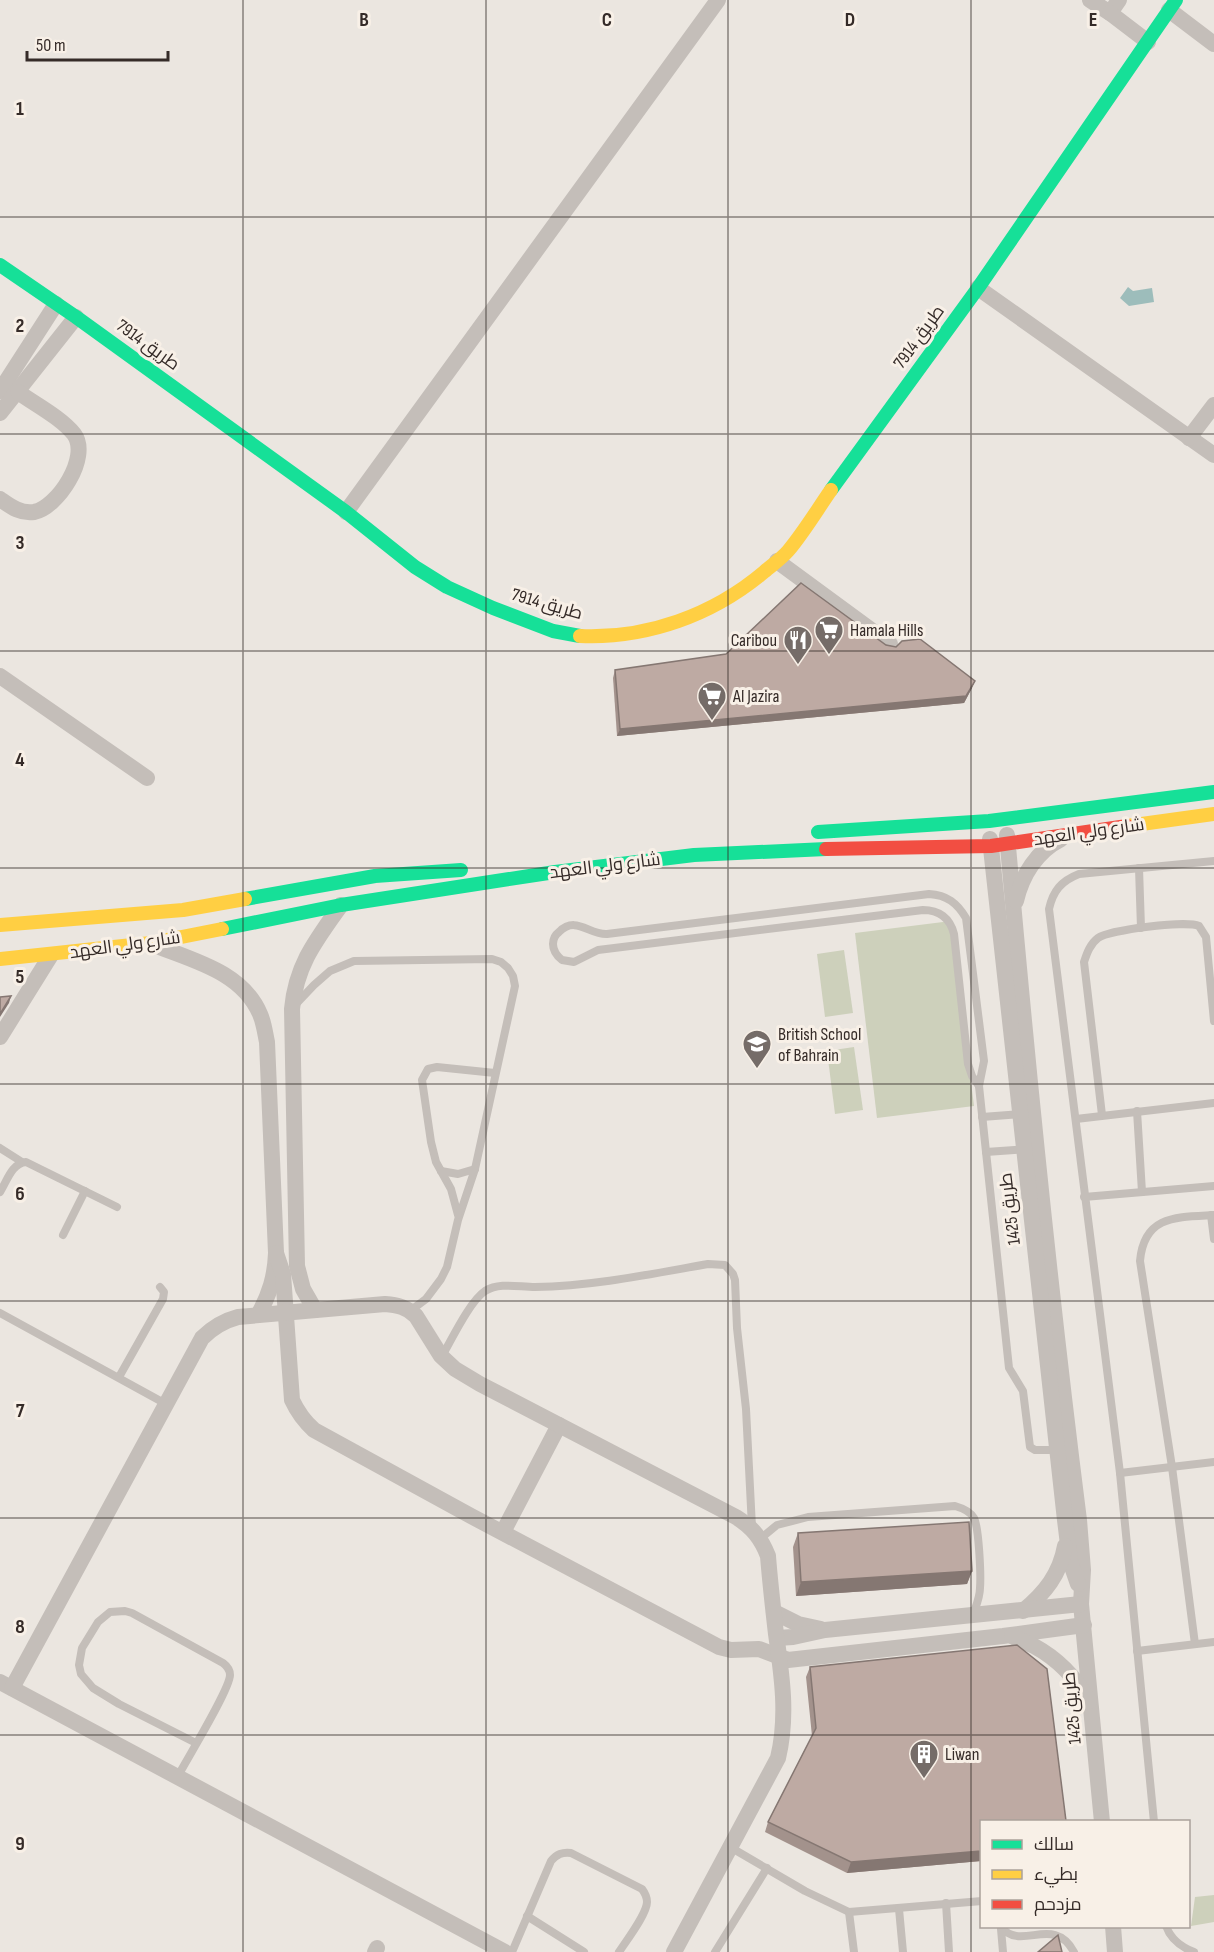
<svg xmlns="http://www.w3.org/2000/svg" width="1214" height="1952" font-family="'Sofia Sans Condensed',Cairo,sans-serif">
<style>
.green{fill:#cdd0bb}
.water{fill:#9dbdbb}
.lines{fill:none;stroke-linecap:round;stroke-linejoin:round}
.lane{stroke:#c4beb9;stroke-width:8}
.street{stroke:#c4beb9;stroke-width:16}
.fast{stroke:#16e098;stroke-width:14}
.slow{stroke:#ffcf43;stroke-width:14}
.jam{stroke:#f24e42;stroke-width:14}
.wall{fill:#a3928c}
.shaded-wall{fill:#857772}
.building{fill:#beaaa3;stroke:#857772;stroke-width:1.5}
.grid{fill:none;stroke:#352b28;stroke-width:1.5;stroke-opacity:0.55}
.labels{text-anchor:middle;dominant-baseline:central;stroke-width:6;stroke-linejoin:round;paint-order:stroke}
.street-label{font-size:18px;fill:#352b28;stroke:#f8f0e7}
.poi-label{font-size:18px;fill:#352b28;stroke:#f8f0e7;text-anchor:start}
.grid-label{font-size:20px;text-anchor:middle;font-weight:bold;fill:#352b28;stroke:#f8f0e7;stroke-width:6;stroke-linejoin:round;paint-order:stroke}
</style>
<rect width="100%" height="100%" fill="#ebe6e0"/>
<g class="green">
<path d="M951,921L974,1106L877,1118L855,933Z"/>
<path d="M844,950L853,1013L825,1017L817,954Z"/>
<path d="M854,1047L863,1110L835,1114L827,1051Z"/>
<path d="M1214,1895V1922L1191,1926L1195,1897Z"/>
</g>
<path class="water" d="M1128,287L1133,291L1152,288L1154,302L1129,306L1120,298Z"/>
<g class="lines">
<g class="lane">
<path d="M1139,868L1141,928"/>
<path d="M929,894C947,895 957,903 966,918L984,1061L979,1086L972,1076L968,1064L954,934C950,918 939,910 923,910L598,950L574,962L562,960C557,956 553,951 553,944C553,939 555,935 559,932C576,915 589,935 607,934Z"/>
<path d="M296,1004L314,985L330,971L354,961L492,959L501,962L508,968L513,976L515,986L475,1169L458,1220L447,1267L441,1279L426,1299L410,1311"/>
<path d="M979,1086L1009,1368L1023,1391L1030,1447L1035,1450H1058"/>
<path d="M1137,1111L1142,1192"/>
<path d="M1102,1115L1084,962C1087,953 1090,944 1098,938C1109,930 1186,920 1199,926L1206,937L1214,1021"/>
<path d="M982,1117L1021,1114"/>
<path d="M1076,1119L1214,1103"/>
<path d="M0,1148L22,1162"/>
<path d="M986,1152L1027,1149"/>
<path d="M441,1171L458,1174L475,1169"/>
<path d="M0,1192C7,1181 12,1163 26,1162L117,1207"/>
<path d="M1084,1197L1214,1186"/>
<path d="M458,1215L451,1189L436,1162L431,1142L422,1080L428,1069L437,1067L495,1073"/>
<path d="M1211,1215L1214,1239"/>
<path d="M63,1235L85,1191"/>
<path d="M0,1313L166,1404"/>
<path d="M442,1356C452,1339 470,1301 485,1291C500,1282 518,1287 535,1287C593,1286 651,1274 708,1264L725,1265L733,1274L735,1280L737,1328L746,1409L752,1527"/>
<path d="M119,1377L163,1299L164,1292L160,1287"/>
<path d="M1120,1473L1214,1462"/>
<path d="M760,1539L777,1525L808,1517L955,1506C962,1508 970,1511 974,1518C979,1528 981,1575 980,1588C980,1597 976,1606 973,1615"/>
<path d="M1195,1644L1172,1467L1140,1261C1144,1215 1177,1217 1214,1215"/>
<path d="M1137,1651L1214,1642"/>
<path d="M178,1776C187,1759 230,1689 230,1675C230,1669 227,1666 223,1663L132,1613L125,1611L110,1612L98,1622L82,1648L79,1665L81,1674L93,1688L119,1704L196,1743"/>
<path d="M1154,1822L1120,1473L1049,909C1053,891 1061,881 1079,874L1214,861"/>
<path d="M730,1847L805,1891L849,1912L982,1901"/>
<path d="M946,1903L949,1952"/>
<path d="M899,1909L903,1952"/>
<path d="M849,1912L854,1952"/>
<path d="M527,1916L584,1952"/>
<path d="M1166,1926C1171,1940 1181,1947 1194,1952"/>
<path d="M1001,1927C1021,1952 1054,1914 1074,1952"/>
<path d="M1001,1929L1003,1952"/>
<path d="M512,1952L551,1861C557,1854 562,1852 571,1853L642,1889C645,1893 647,1896 647,1902C647,1914 626,1941 619,1952"/>
<path d="M715,1952L767,1868"/>
</g>
<g class="street">
<path d="M1090,0L1110,13L1119,0"/>
<path d="M1169,10L1214,44"/>
<path d="M1110,13L1148,42"/>
<path d="M978,288L1214,455"/>
<path d="M0,391L56,304"/>
<path d="M0,413L76,317"/>
<path d="M1189,438L1214,405"/>
<path d="M0,499C10,506 20,514 34,512C57,508 91,457 74,434C60,417 36,405 18,392"/>
<path d="M346,512L718,0"/>
<path d="M777,561L890,644"/>
<path d="M0,676L147,778"/>
<path d="M1007,835C1027,1064 1050,1292 1079,1520L1083,1570L1081,1604L1102,1822"/>
<path d="M990,839L1065,1520L1070,1561L1078,1584"/>
<path d="M1016,901C1022,875 1037,851 1061,839"/>
<path d="M152,944C191,960 242,971 260,1014C264,1023 265,1033 267,1042L276,1253C275,1276 270,1294 258,1315"/>
<path d="M0,1037L51,955"/>
<path d="M276,1253L283,1274L292,1400C298,1413 304,1421 314,1430L471,1516L719,1647L731,1650L759,1649L788,1660L1003,1636L1084,1625"/>
<path d="M315,1310L303,1289L297,1266L292,1009C296,965 316,940 341,905"/>
<path d="M503,1532L559,1425"/>
<path d="M1023,1611C1045,1593 1060,1574 1065,1546"/>
<path d="M774,1612L798,1624L821,1629"/>
<path d="M1012,1636C1019,1640 1027,1643 1034,1646C1058,1659 1076,1678 1089,1701"/>
<path d="M777,1638L793,1637L825,1630L1081,1604"/>
<path d="M0,1682L505,1952"/>
<path d="M12,1688L202,1338C213,1327 223,1321 238,1317L385,1304C397,1305 407,1307 416,1316L441,1356L455,1369L480,1384L736,1517C752,1527 761,1538 768,1556C770,1582 773,1608 776,1634C782,1676 788,1717 778,1758L674,1952"/>
<path d="M1113,1926L1115,1952"/>
<path d="M375,1952L377,1948"/>
</g>
<g class="fast">
<path d="M0,265L76,317L346,512L415,567L447,587L493,608L553,631L580,636"/>
<path d="M831,490L978,288L1176,0"/>
<path d="M818,832L989,821L1214,792"/>
<path d="M245,899L375,876L461,870"/>
<path d="M222,929L341,905L555,872L694,855L826,849"/>
</g>
<g class="slow">
<path d="M580,636C647,639 713,615 764,572C772,565 781,559 788,551C804,532 817,510 831,490"/>
<path d="M1127,826L1214,814"/>
<path d="M0,925L183,910L245,899"/>
<path d="M0,959L151,943L222,929"/>
</g>
<path class="jam" d="M826,849L991,846L1127,826"/>
</g>
<g class="wall">
<path d="M886,645L972,688L964,703L617,736L613,678L615,670Z"/>
<path d="M798,1533L972,1571L967,1584L796,1596L793,1547Z"/>
<path d="M810,1667L981,1821V1861L847,1873L765,1832L768,1822L812,1736L806,1677Z"/>
</g>
<g class="shaded-wall">
<path d="M975,681L972,688L964,703L617,736L620,729Z"/>
<path d="M11,996L9,1003L0,1017V1014Z"/>
<path d="M972,1571L967,1584L796,1596L801,1582Z"/>
<path d="M981,1851V1861L847,1873L851,1862Z"/>
</g>
<g class="building">
<path d="M801,583L886,645L896,647L902,641L920,639L975,681L966,696L620,729L615,670L726,654Z"/>
<path d="M11,996L0,1014V997Z"/>
<path d="M969,1522L972,1571L801,1582L798,1533Z"/>
<path d="M1017,1645L1047,1669L1066,1821H981V1851L851,1862L768,1822L816,1728L810,1667Z"/>
<path d="M1058,1935L1062,1952H1038Z"/>
</g>
<path class="grid" d="M243,0V1952M486,0V1952M728,0V1952M971,0V1952M0,217H1214M0,434H1214M0,651H1214M0,868H1214M0,1084H1214M0,1301H1214M0,1518H1214M0,1735H1214"/>
<defs>
<g id="supermarket-pin" transform="scale(1.5)"><path d="M0 17L-7.5 6A9.5 9.5 0 1 1 7.5 6Z" fill="#756c68" stroke="#f8f0e7"/><path d="M-6-5.5h2.5l.6 2H6L4.5 2H-2.5L-4.4-4H-6ZM-1.5 3.2a1.3 1.3 0 1 0 .1 0ZM3 3.2a1.3 1.3 0 1 0 .1 0Z" fill="#fff"/></g>
<g id="restaurant-pin" transform="scale(1.5)"><path d="M0 17L-7.5 6A9.5 9.5 0 1 1 7.5 6Z" fill="#756c68" stroke="#f8f0e7"/><path d="M-5-6h1v4h1v-4h1v4h1v-4h1v5L-1.5 .5V6h-2V.5L-5-1ZM5-6V6H3V1.5H1.5Q1.5-4 5-6Z" fill="#fff"/></g>
<g id="school-pin" transform="scale(1.5)"><path d="M0 17L-7.5 6A9.5 9.5 0 1 1 7.5 6Z" fill="#756c68" stroke="#f8f0e7"/><path d="M0-5L7-2L0 1L-7-2ZM-4 1L0 2.5L4 1V4Q0 6-4 4Z" fill="#fff"/></g>
<g id="building-pin" transform="scale(1.5)"><path d="M0 17L-7.5 6A9.5 9.5 0 1 1 7.5 6Z" fill="#756c68" stroke="#f8f0e7"/><path d="M-4-6H4V6H1V3H-1V6H-4ZM-2.5-4.3h1.7v1.8h-1.7ZM.8-4.3h1.7v1.8H.8ZM-2.5-1h1.7V.8h-1.7ZM.8-1h1.7V.8H.8Z" fill="#fff"/></g>
</defs>
<g fill-rule="evenodd">
<use href="#supermarket-pin" x="829" y="630"/>
<use href="#restaurant-pin" x="798" y="640"/>
<use href="#supermarket-pin" x="712" y="696"/>
<use href="#school-pin" x="757" y="1044"/>
<use href="#building-pin" x="924" y="1754"/>
</g>
<g class="labels">
<g class="street-label">
<text transform="translate(919 337) rotate(-54)">طريق 7914</text>
<text transform="translate(148 345) rotate(36)">طريق 7914</text>
<text transform="translate(547 604) rotate(16)">طريق 7914</text>
<text transform="translate(1089 832) rotate(-8)">شارع ولي العهد</text>
<text transform="translate(605 866) rotate(-7)">شارع ولي العهد</text>
<text transform="translate(125 945) rotate(-8)">شارع ولي العهد</text>
<text transform="translate(1010 1209) rotate(-97)">طريق 1425</text>
<text transform="translate(1072 1708) rotate(-95)">طريق 1425</text>
</g>
<g class="poi-label">
<text x="850" y="630">Hamala Hills</text>
<text x="777" y="640" text-anchor="end">Caribou</text>
<text x="733" y="696">Al Jazira</text>
<text x="778" y="1034">British School<tspan x="778" dy="21">of Bahrain</tspan></text>
<text x="945" y="1754">Liwan</text>
</g>
</g>
<g class="grid-label">
<text x="364" y="26">B</text>
<text x="607" y="26">C</text>
<text x="850" y="26">D</text>
<text x="1093" y="26">E</text>
<text x="20" y="115">1</text>
<text x="20" y="332">2</text>
<text x="20" y="549">3</text>
<text x="20" y="766">4</text>
<text x="20" y="983">5</text>
<text x="20" y="1200">6</text>
<text x="20" y="1417">7</text>
<text x="20" y="1633">8</text>
<text x="20" y="1850">9</text>
</g>
<rect x="980" y="1820" width="210" height="108" fill="#f8f0e7" stroke="#aaa19b" stroke-width="1.5"/>
<rect x="992" y="1840" width="30" height="9" fill="#16e098" stroke="#aaa19b" stroke-width="1.5"/>
<text x="1034" y="1850" font-size="18" fill="#352b28">سالك</text>
<rect x="992" y="1870" width="30" height="9" fill="#ffcf43" stroke="#aaa19b" stroke-width="1.5"/>
<text x="1034" y="1880" font-size="18" fill="#352b28">بطيء</text>
<rect x="992" y="1900" width="30" height="9" fill="#f24e42" stroke="#aaa19b" stroke-width="1.5"/>
<text x="1034" y="1910" font-size="18" fill="#352b28">مزدحم</text>
<path d="M27 51v9h141v-9" fill="none" stroke="#352b28" stroke-width="3"/>
<text x="36" y="51" font-size="18" fill="#352b28" stroke="#f8f0e7" stroke-width="4.5" paint-order="stroke">50 m</text>
</svg>
